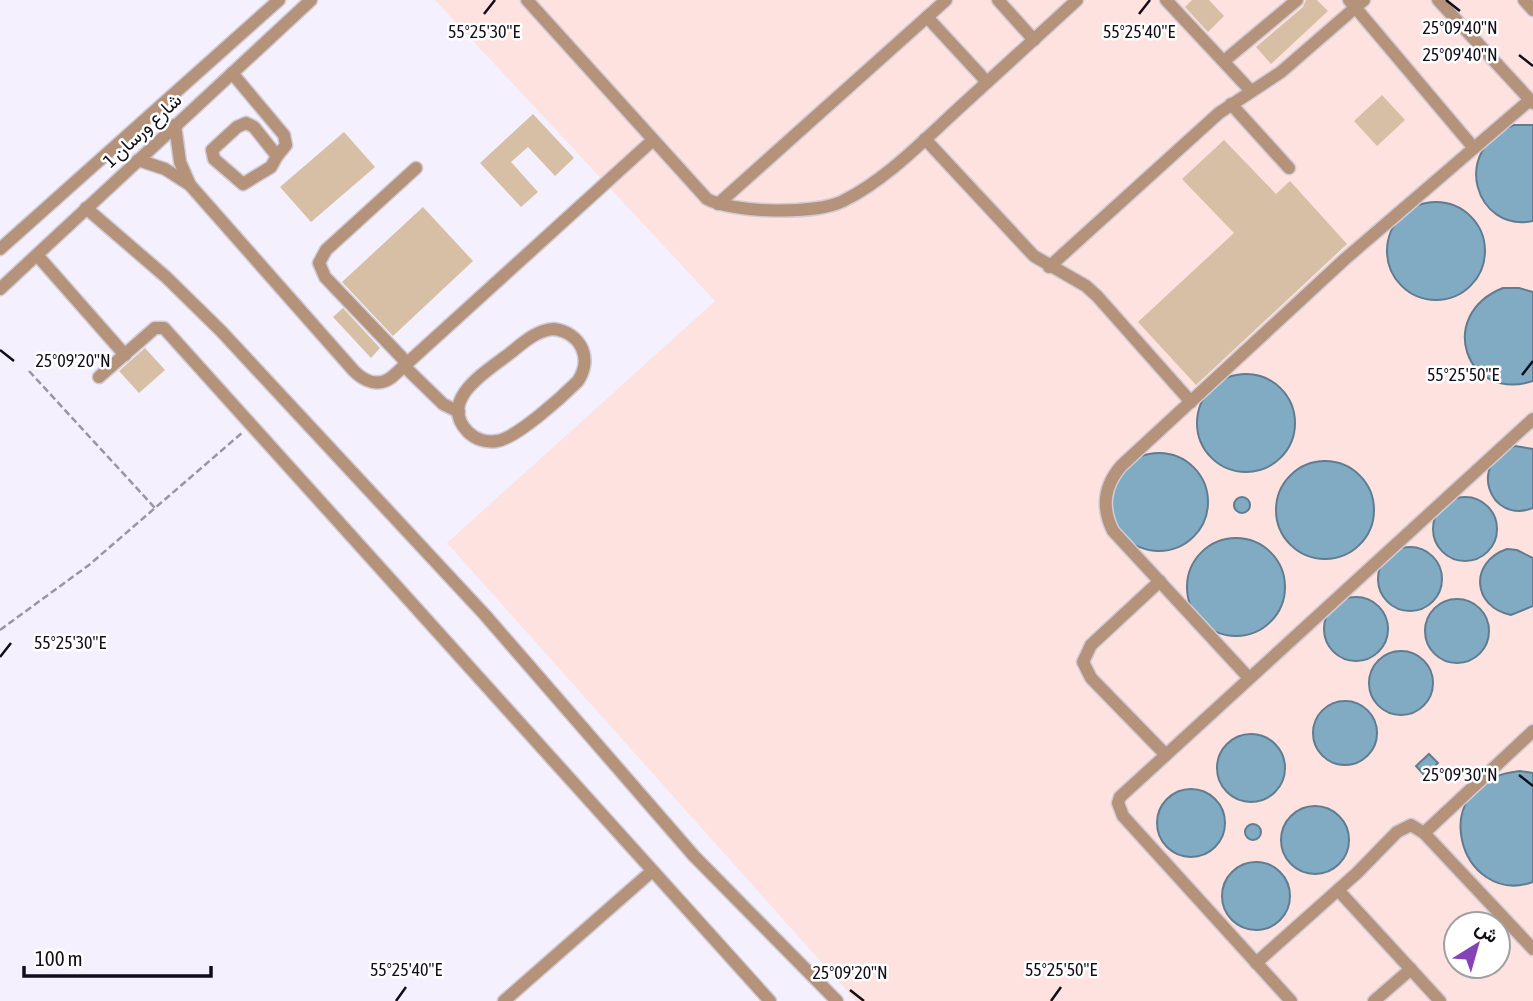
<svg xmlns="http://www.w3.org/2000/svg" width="1533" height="1001" font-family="'Asap Condensed',Vazirmatn,sans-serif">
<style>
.industrial{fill:#fde2df;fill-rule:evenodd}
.water{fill:#81abc3;stroke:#607c90;stroke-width:2}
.building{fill:#d6bfa4}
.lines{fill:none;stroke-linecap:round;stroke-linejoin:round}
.minor-casing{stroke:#d1ccd9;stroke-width:15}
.path{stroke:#9a95a2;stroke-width:2.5;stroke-dasharray:7 3.5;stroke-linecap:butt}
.minor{stroke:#b5937b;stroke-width:12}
.ticks{fill:none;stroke:#120e19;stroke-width:2.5}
.labels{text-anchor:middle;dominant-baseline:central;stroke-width:5;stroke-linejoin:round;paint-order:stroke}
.street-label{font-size:19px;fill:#120e19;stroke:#fff}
.ticks-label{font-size:18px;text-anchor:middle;fill:#120e19;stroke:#fff;stroke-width:5;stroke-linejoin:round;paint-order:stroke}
</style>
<rect width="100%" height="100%" fill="#f5f0fd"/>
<path class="industrial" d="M435,0H1533V1001H856L447,543L715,301ZM1456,924H1498V966H1456Z"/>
<g class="water">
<path d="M1514,125H1533V221C1476,233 1449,150 1514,125Z"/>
<circle cx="1436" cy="251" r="49"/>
<path d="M1503,288H1519L1533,292V381C1466,403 1435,315 1503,288Z"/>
<circle cx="1246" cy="423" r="49"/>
<path d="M1515,446L1533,449V508C1489,525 1467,461 1515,446Z"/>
<circle cx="1159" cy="502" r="49"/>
<circle cx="1325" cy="510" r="49"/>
<circle cx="1465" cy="529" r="32"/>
<circle cx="1242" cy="505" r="8"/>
<circle cx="1236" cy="587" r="49"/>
<circle cx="1410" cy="579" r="32"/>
<path d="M1507,549L1517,550L1533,558V606L1511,615C1472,607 1469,562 1507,549Z"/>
<circle cx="1356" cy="629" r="32"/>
<circle cx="1457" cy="631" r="32"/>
<circle cx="1401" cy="683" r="32"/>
<circle cx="1345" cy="733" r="32"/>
<circle cx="1251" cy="768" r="34"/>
<path d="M1429,754L1438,763L1425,776L1416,766Z"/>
<path d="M1520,771L1533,773V882C1460,908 1421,781 1520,771Z"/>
<circle cx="1191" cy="823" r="34"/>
<circle cx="1315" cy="840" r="34"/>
<circle cx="1253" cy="832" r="8"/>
<circle cx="1256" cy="896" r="34"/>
</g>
<g class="building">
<path d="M1192,0H1209L1224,16L1208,32L1185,7Z"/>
<path d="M1306,0H1317L1328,11L1271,64L1256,47L1303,7Z"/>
<path d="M1382,95L1405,120L1377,146L1354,121Z"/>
<path d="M533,114L574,158L555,176L528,147L511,162L538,192L521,207L480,163Z"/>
<path d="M344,132L375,167L311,222L280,187Z"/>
<path d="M1224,140L1276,194L1290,181L1347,244L1196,385L1138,322L1234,233L1182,179Z"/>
<path d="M423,207L473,261L393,336L342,282Z"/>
<path d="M343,308L380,348L371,358L333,317Z"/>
<path d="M145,348L165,370L139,393L119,371Z"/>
</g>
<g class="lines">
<g class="minor-casing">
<g id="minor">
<path d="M527,0L707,199C733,213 815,215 843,201C886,180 924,140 959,108C998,72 1038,36 1077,0"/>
<path d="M998,0L1034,40"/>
<path d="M1166,0L1251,91"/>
<path d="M1349,0L1473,147"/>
<path d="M1438,0L1533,103"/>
<path d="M1524,0L1533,10"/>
<path d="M927,17L987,82"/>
<path d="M1224,61L1297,0"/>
<path d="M232,73L284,135L286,145L277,156"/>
<path d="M1231,104L1289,168"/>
<path d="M246,123L254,127L277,156L271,167L243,184L214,159L212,150L237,127Z"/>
<path d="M175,125L180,162L190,185"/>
<path d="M925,139L1034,256L1086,286L1097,296L1191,402"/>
<path d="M138,160L165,169L190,185L354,371C365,382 379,387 392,377L653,140"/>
<path d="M718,204L946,0"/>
<path d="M86,208L166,277L221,331L485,615L694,856L837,1001"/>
<path d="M0,249L279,0"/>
<path d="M37,255L125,355"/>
<path d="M1049,267L1219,113L1281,72L1364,0"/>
<path d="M0,289L311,0"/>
<path d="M554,329C581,333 593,358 578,381C563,396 517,438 497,441C486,443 475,439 468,432C437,400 487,371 509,354C523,343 536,330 554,329Z"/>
<path d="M407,363L325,277L319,263L326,250L416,168"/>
<path d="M404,366L443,404L459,412"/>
<path d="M99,377L155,328H164L770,1001"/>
<path d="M1160,581L1091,645L1083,662L1091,678L1166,755"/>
<path d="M1249,678L1113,531C1101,507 1104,486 1121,466L1345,259L1530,100"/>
<path d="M1424,833L1533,731"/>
<path d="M1338,890L1440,1001"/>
<path d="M1256,963L1357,873L1397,832L1411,825L1424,833L1533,949"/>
<path d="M504,1001L651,872"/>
<path d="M1291,1001L1123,816L1118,803L1120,797L1533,419"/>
<path d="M1374,1001L1411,969"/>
</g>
</g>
<g class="path">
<path d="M29,371L155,508"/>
<path d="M0,630L89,565L243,432"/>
</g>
<use href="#minor" class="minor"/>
</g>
<path class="ticks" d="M1446,0L1460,11M484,14L495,0M1139,14L1150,0M1519,55L1533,66M0,350L14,361M1522,375L1533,361M0,657L11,643M1519,775L1533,786M850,990L864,1001M396,1001L406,987M1051,1001L1061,987"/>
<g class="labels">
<g class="street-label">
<text transform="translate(142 130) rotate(-43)">شارع ورسان 1</text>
</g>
</g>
<g class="ticks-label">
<text x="1460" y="34">25°09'40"N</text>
<text x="484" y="38">55°25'30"E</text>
<text x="1139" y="38">55°25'40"E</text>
<text x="1460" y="61">25°09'40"N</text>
<text x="73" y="367">25°09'20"N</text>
<text x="1463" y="381">55°25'50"E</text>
<text x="70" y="649">55°25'30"E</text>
<text x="1460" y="781">25°09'30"N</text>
<text x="406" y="976">55°25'40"E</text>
<text x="1061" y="976">55°25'50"E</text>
<text x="850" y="979">25°09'20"N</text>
</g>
<g transform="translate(1477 945) rotate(37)"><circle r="33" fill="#ffffff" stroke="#a09fa3" stroke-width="2"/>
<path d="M0-5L12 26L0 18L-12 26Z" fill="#8443b7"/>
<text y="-10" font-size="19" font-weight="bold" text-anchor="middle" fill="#120e19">ش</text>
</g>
<path d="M24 966v10h187v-10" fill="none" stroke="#120e19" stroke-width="3.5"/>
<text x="35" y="966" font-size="21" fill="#120e19" stroke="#ffffff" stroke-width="5" paint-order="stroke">100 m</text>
</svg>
